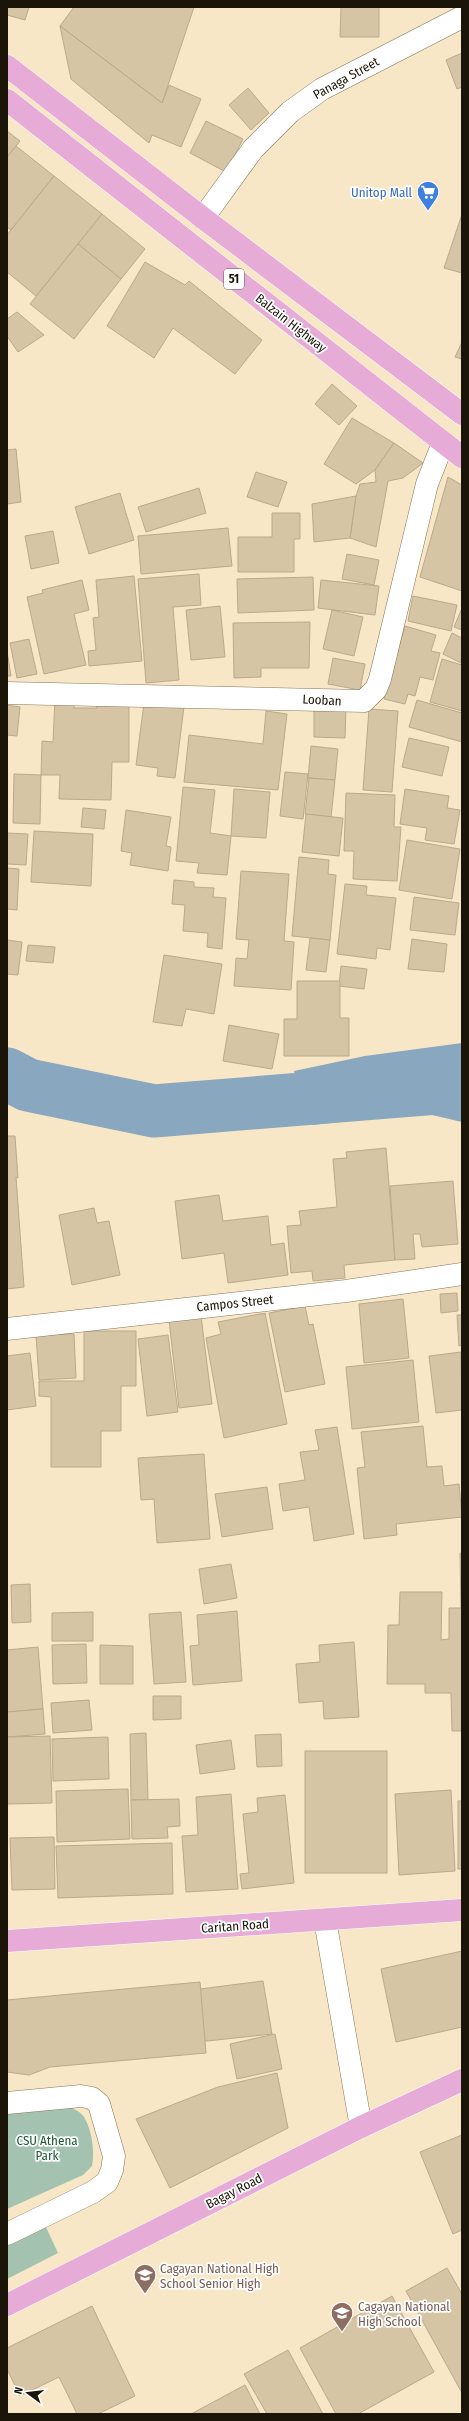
<svg xmlns="http://www.w3.org/2000/svg" width="469" height="2421" font-family="'Fira Sans Condensed',sans-serif">
<style>
.green{fill:#a3c2af}
.water{fill:#89a7be}
.lines{fill:none;stroke-linecap:round;stroke-linejoin:round}
.river{stroke:#89a7be;stroke-width:53}
.building{fill:#d6c5a5;stroke:#baa98a}
.minor-casing{stroke:#857658;stroke-width:23}
.major-casing{stroke:#fff;stroke-width:23}
.minor{stroke:#fff;stroke-width:22}
.major{stroke:#e6abd6;stroke-width:22}
.labels{text-anchor:middle;dominant-baseline:central;stroke-width:3.5;stroke-linejoin:round;paint-order:stroke}
.shield{fill:#fff;stroke:#5f5a53;stroke-width:1}
.shield-label{font-size:12px;font-weight:bold;fill:#1a1409}
.street-label{font-size:13px;fill:#1a1409;stroke:#fff}
.shop-label{font-size:13px;fill:#366cbe;stroke:#fff;text-anchor:end}
.park-label{font-size:13px;fill:#1f583b;stroke:#fff}
.education-label{font-size:13px;fill:#785e54;stroke:#fff;text-anchor:start}
</style>
<rect width="100%" height="100%" fill="#f8e7c6"/>
<g class="green">
<path d="M65,2105C72,2108 80,2111 84,2117C92,2130 95,2152 92,2166L83,2175L7,2209V2111Z"/>
<path d="M45,2225L58,2253L7,2279V2244Z"/>
</g>
<path class="water" d="M462,1043V1122L432,1115H404L312,1125L294,1071L365,1056Z"/>
<g class="lines">
<path class="river" d="M7,1074L28,1085L154,1111L462,1086"/>
</g>
<g class="building">
<path d="M7,7H29L25,20L7,15Z"/>
<path d="M74,7H194L162,103L60,26Z"/>
<path d="M341,7H379V37H340Z"/>
<path d="M60,26L162,103L169,85L201,99L181,147L152,135L149,143L71,79Z"/>
<path d="M462,53V87L457,89L446,60Z"/>
<path d="M248,88L269,113L251,130L229,105Z"/>
<path d="M206,121L243,139L226,172L190,153Z"/>
<path d="M7,131L20,141L7,157Z"/>
<path d="M16,146L54,176L11,230L7,227V157Z"/>
<path d="M54,176L102,214L36,296L7,272V235Z"/>
<path d="M102,214L145,249L121,279L78,244Z"/>
<path d="M462,214V273L444,268Z"/>
<path d="M78,244L121,279L74,339L30,304Z"/>
<path d="M145,262L185,285L189,281L262,340L235,374L173,328L154,358L107,326Z"/>
<path d="M17,312L44,335L18,352L7,336V319Z"/>
<path d="M462,342V359L455,357Z"/>
<path d="M332,384L357,406L339,425L315,404Z"/>
<path d="M352,418L394,443L375,470L356,484L324,464Z"/>
<path d="M394,443L423,463L403,478L388,481L376,547L350,538L356,496L360,484L376,482L375,470Z"/>
<path d="M16,449L21,502L7,504V450Z"/>
<path d="M256,472L287,482L278,507L247,497Z"/>
<path d="M448,477L462,485V591L420,577Z"/>
<path d="M199,488L206,513L146,532L138,507Z"/>
<path d="M120,493L134,540L89,554L75,507Z"/>
<path d="M356,496L350,538L314,542L312,504Z"/>
<path d="M272,513H300V539H294V572H238V537H272Z"/>
<path d="M228,528L232,566L141,574L138,536Z"/>
<path d="M53,531L59,563L31,569L25,536Z"/>
<path d="M347,554L379,560L374,585L342,579Z"/>
<path d="M199,574L201,605L173,607L179,680L146,683L138,579Z"/>
<path d="M134,576L142,661L89,666L88,651L96,650L93,618L99,617L96,580Z"/>
<path d="M313,577L314,610L238,613L237,579Z"/>
<path d="M82,580L89,610L74,614L86,665L44,674L27,597L43,593L42,590Z"/>
<path d="M321,580L379,586L375,615L318,608Z"/>
<path d="M413,596L457,605L451,631L408,621Z"/>
<path d="M220,606L225,657L191,660L186,610Z"/>
<path d="M462,608V630L454,627Z"/>
<path d="M332,610L363,617L354,656L323,649Z"/>
<path d="M310,622L309,668H261V677L234,678L233,623Z"/>
<path d="M405,626L436,635L431,651L440,653L433,680L420,677L415,696L408,694L405,704L384,699Z"/>
<path d="M452,633L462,638L461,663L443,654Z"/>
<path d="M29,639L37,674L17,678L10,643Z"/>
<path d="M7,651L11,676H7Z"/>
<path d="M333,658L365,664L360,690L328,684Z"/>
<path d="M442,659L462,665V711L430,702Z"/>
<path d="M55,698L75,699L74,708H97L96,699L129,701V762H112L111,800L59,799L60,775H41L42,741L53,742Z"/>
<path d="M417,700L462,713V742L409,727Z"/>
<path d="M144,703L184,707L175,778L157,776L158,768L136,765Z"/>
<path d="M7,705L20,707L17,736L7,735Z"/>
<path d="M314,705L346,706L345,738L314,737Z"/>
<path d="M369,709L398,711L392,792L363,790Z"/>
<path d="M266,711L287,714L278,790L184,782L189,735L263,744Z"/>
<path d="M409,738L449,747L442,776L402,767Z"/>
<path d="M311,746L338,749L335,780L308,778Z"/>
<path d="M285,772L308,774L303,819L280,816Z"/>
<path d="M14,774L41,775L40,824L13,823Z"/>
<path d="M309,778L335,780L331,817L305,814Z"/>
<path d="M183,787L215,790L210,833L231,836L227,875L197,873L199,863L176,861Z"/>
<path d="M234,789L270,792L266,838L231,836Z"/>
<path d="M405,789L449,796L447,808L460,810L454,844L425,840L427,828L400,824Z"/>
<path d="M346,793L395,795L394,827H401L397,881L353,879L354,851H344Z"/>
<path d="M83,808L106,810L104,829L81,827Z"/>
<path d="M126,810L171,817L166,846L171,847L168,871L130,865L132,853L121,851Z"/>
<path d="M306,814L343,818L339,856L302,852Z"/>
<path d="M34,831L93,834L91,886L31,882Z"/>
<path d="M7,833L28,834L26,865L7,864Z"/>
<path d="M407,840L460,849L452,899L399,890Z"/>
<path d="M299,857L329,860L328,874L336,875L330,940L292,936Z"/>
<path d="M7,868L19,869L17,910L7,909Z"/>
<path d="M241,871L289,874L284,941L294,942L291,990L234,986L236,958L247,959L249,940L236,939Z"/>
<path d="M174,880L194,882V887L214,888L213,897L226,898L222,949L207,947L208,933L183,931L185,905L172,904Z"/>
<path d="M345,884L367,886L366,895L396,898L390,950L377,948L376,959L337,954Z"/>
<path d="M414,897L459,903L455,935L410,930Z"/>
<path d="M310,938L330,940L326,972L306,970Z"/>
<path d="M412,939L447,944L444,972L408,969Z"/>
<path d="M7,940L22,942L18,975L7,974Z"/>
<path d="M28,945L55,947L53,963L26,961Z"/>
<path d="M164,955L222,964L214,1014L186,1009L182,1026L153,1022Z"/>
<path d="M341,966L367,969L364,989L339,986Z"/>
<path d="M297,981H340V1018H349V1056H284V1019H297Z"/>
<path d="M229,1025L279,1034L272,1069L223,1061Z"/>
<path d="M7,1136H15L18,1178L16,1177L24,1287L7,1289Z"/>
<path d="M386,1148L395,1260L344,1265L345,1278L313,1281L312,1271L291,1273L287,1226L301,1225L299,1211L337,1207L333,1159L347,1158L346,1152Z"/>
<path d="M453,1181L458,1244L422,1247L420,1234H413L415,1259L395,1260L390,1186Z"/>
<path d="M219,1195L223,1221L268,1216L271,1245L284,1243L288,1275L228,1283L224,1253L182,1259L175,1201Z"/>
<path d="M94,1208L97,1223L109,1221L120,1275L72,1285L59,1215Z"/>
<path d="M457,1293L458,1311L441,1313L440,1294Z"/>
<path d="M403,1299L409,1358L364,1363L359,1304Z"/>
<path d="M305,1306L309,1325L313,1324L325,1384L285,1392L269,1313Z"/>
<path d="M265,1313L287,1424L224,1438L206,1338L221,1334L218,1322Z"/>
<path d="M457,1315H462V1345L459,1346Z"/>
<path d="M201,1316L212,1404L179,1408L169,1320Z"/>
<path d="M84,1331H136V1386H121V1431H101V1467H51V1397L39,1396V1381H84Z"/>
<path d="M74,1334L76,1378L39,1380L36,1335Z"/>
<path d="M168,1335L178,1412L147,1416L138,1339Z"/>
<path d="M461,1352L462,1410L436,1413L429,1356Z"/>
<path d="M30,1353L36,1406L7,1410V1356Z"/>
<path d="M413,1360L419,1422L352,1429L346,1367Z"/>
<path d="M423,1426L427,1467L442,1466L444,1486L459,1484L462,1517L396,1524L397,1535L364,1539L357,1468L365,1467L361,1432Z"/>
<path d="M337,1427L354,1534L314,1541L309,1507L283,1511L279,1484L305,1480L300,1452L319,1450L315,1430Z"/>
<path d="M204,1454L210,1539L157,1543L154,1499L141,1500L138,1458Z"/>
<path d="M267,1487L273,1529L222,1537L215,1494Z"/>
<path d="M460,1553H462V1731H452L451,1693H425V1684H387L388,1625H399L400,1592H442L441,1640L449,1639V1608H461Z"/>
<path d="M231,1564L237,1598L204,1604L199,1569Z"/>
<path d="M30,1584L31,1622L12,1623L11,1585Z"/>
<path d="M237,1611L242,1681L193,1685L190,1646L199,1645L197,1615Z"/>
<path d="M93,1612V1641H52V1613Z"/>
<path d="M181,1612L186,1682L154,1684L149,1614Z"/>
<path d="M354,1642L359,1717L324,1719L323,1701L299,1703L296,1664L320,1662L319,1645Z"/>
<path d="M86,1644L87,1683L53,1684L52,1645Z"/>
<path d="M100,1645L133,1646V1684H100Z"/>
<path d="M38,1647L43,1709L7,1712V1650Z"/>
<path d="M153,1696H181V1719L153,1720Z"/>
<path d="M89,1700L92,1730L53,1733L51,1703Z"/>
<path d="M43,1709L45,1734L7,1737V1712Z"/>
<path d="M146,1733L148,1800H131L130,1734Z"/>
<path d="M281,1734L282,1766L257,1767L255,1735Z"/>
<path d="M50,1736L52,1803L7,1804V1737Z"/>
<path d="M108,1737L109,1779L53,1781L52,1739Z"/>
<path d="M231,1740L235,1769L200,1774L196,1745Z"/>
<rect x="305" y="1751" width="82" height="122"/>
<path d="M128,1789L130,1839L57,1842L56,1791Z"/>
<path d="M451,1790L455,1871L399,1875L395,1794Z"/>
<path d="M231,1794L238,1889L186,1892L182,1836L198,1835L196,1797Z"/>
<path d="M285,1795L294,1883L242,1889L240,1874L249,1873L243,1814L258,1812L257,1798Z"/>
<path d="M179,1799L180,1826L167,1827L168,1838L132,1839L131,1800Z"/>
<rect x="458" y="1801" width="4" height="68"/>
<path d="M54,1837L55,1889L12,1890L10,1838Z"/>
<path d="M172,1843L173,1894L58,1898L56,1846Z"/>
<path d="M462,1951V2027L396,2042L381,1969Z"/>
<path d="M263,1981L272,2034L198,2042L192,1990Z"/>
<path d="M200,1982L206,2053L50,2067L29,2075L7,2072V2000Z"/>
<path d="M275,2034L282,2069L237,2079L230,2044Z"/>
<path d="M277,2073L288,2128L170,2188L136,2119L218,2087Z"/>
<path d="M462,2135V2230L453,2234L420,2152Z"/>
<path d="M447,2268L462,2294V2393L406,2291Z"/>
<path d="M392,2296L434,2372L358,2414H336L300,2348Z"/>
<path d="M92,2306L135,2396L98,2414H77L59,2377L20,2396L7,2369V2348Z"/>
<path d="M288,2350L323,2414H267L244,2374Z"/>
<path d="M245,2385L260,2414H191Z"/>
</g>
<g class="lines">
<g class="minor-casing">
<g id="minor">
<path d="M203,218L253,149L290,112L322,89L462,17"/>
<path d="M7,693L364,701L376,689L380,679L427,484L443,443"/>
<path d="M7,1329L346,1291L462,1274"/>
<path d="M325,1920L361,2127"/>
<path d="M7,2103L81,2096L92,2098L99,2104L114,2156L112,2170L107,2182L93,2192L7,2234"/>
</g>
</g>
<g class="major-casing">
<g id="major">
<path d="M7,66L203,218L462,414"/>
<path d="M7,100L462,457"/>
<path d="M7,1941L462,1910"/>
<path d="M7,2305L361,2127L462,2080"/>
</g>
</g>
<use href="#minor" class="minor"/>
<use href="#major" class="major"/>
</g>
<defs>
<g id="supermarket-pin" transform="scale(1.15)"><path d="M0 17L-7.5 6A9.5 9.5 0 1 1 7.5 6Z" fill="#3f7fe0" stroke="#fff"/><path d="M-6-5.5h2.5l.6 2H6L4.5 2H-2.5L-4.4-4H-6ZM-1.5 3.2a1.3 1.3 0 1 0 .1 0ZM3 3.2a1.3 1.3 0 1 0 .1 0Z" fill="#fff"/></g>
<g id="school-pin" transform="scale(1.15)"><path d="M0 17L-7.5 6A9.5 9.5 0 1 1 7.5 6Z" fill="#8d6e63" stroke="#fff"/><path d="M0-5L7-2L0 1L-7-2ZM-4 1L0 2.5L4 1V4Q0 6-4 4Z" fill="#fff"/></g>
</defs>
<g fill-rule="evenodd">
<use href="#supermarket-pin" x="428" y="192"/>
<use href="#school-pin" x="145" y="2275"/>
<use href="#school-pin" x="342" y="2313"/>
</g>
<g class="labels">
<rect class="shield" x="224" y="269" width="20" height="20" rx="3"/>
<g class="shield-label">
<text x="234" y="279">51</text>
</g>
<g class="street-label">
<text transform="translate(346 78) rotate(-29)">Panaga Street</text>
<text transform="translate(291 323) rotate(38)">Balzain Highway</text>
<text transform="translate(322 700) rotate(3)">Looban</text>
<text transform="translate(235 1303) rotate(-6)">Campos Street</text>
<text transform="translate(235 1926) rotate(-4)">Caritan Road</text>
<text transform="translate(234 2191) rotate(-27)">Bagay Road</text>
</g>
<g class="shop-label">
<text x="412" y="192">Unitop Mall</text>
</g>
<g class="park-label">
<text x="47" y="2140">CSU Athena<tspan x="47" dy="15">Park</tspan></text>
</g>
<g class="education-label">
<text x="160" y="2268">Cagayan National High<tspan x="160" dy="15">School Senior High</tspan></text>
<text x="358" y="2306">Cagayan National<tspan x="358" dy="15">High School</tspan></text>
</g>
</g>
<rect width="469" height="2421" fill="none" stroke="#1a1409" stroke-width="16"/>
<g transform="translate(28 2393) rotate(285)" stroke="#ffffff" stroke-width="3" paint-order="stroke">
<path d="M0-3L7 15L0 10L-7 15Z" fill="#1a1409"/>
<text y="-6" font-size="11" font-weight="bold" text-anchor="middle" fill="#1a1409">N</text>
</g>
</svg>
